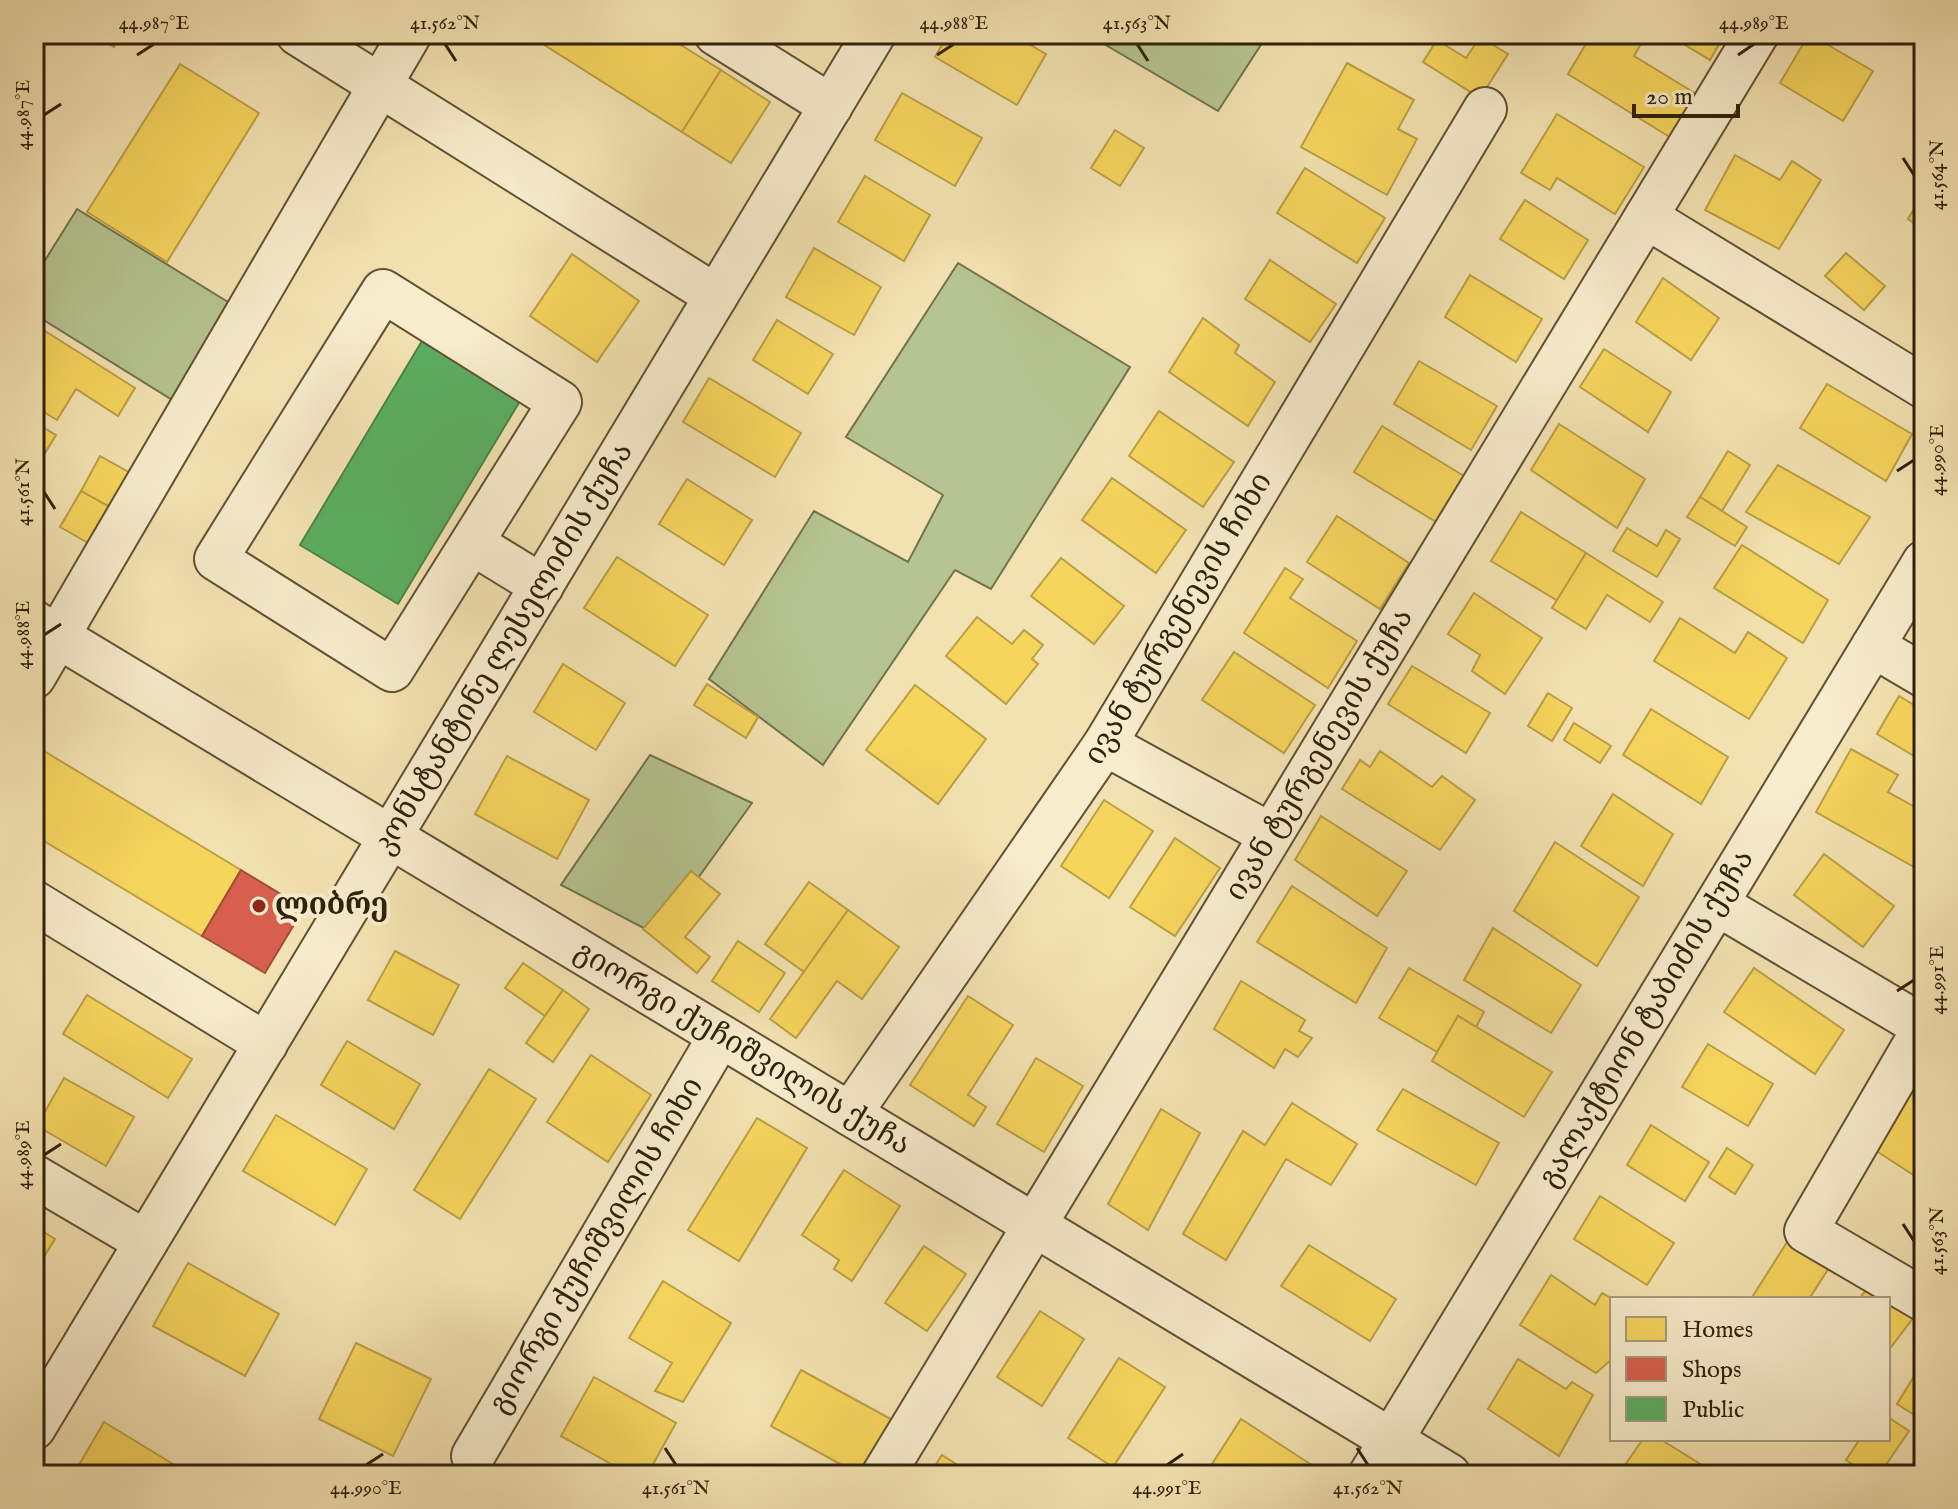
<svg xmlns="http://www.w3.org/2000/svg" width="1958" height="1509" font-family="'IM FELL English','Noto Serif Georgian',serif">
<style>
.green{fill:#b5c490;stroke:#72724e;stroke-width:2}
.homes{fill:#f6d55c;stroke:#bb9f44;stroke-width:2}
.shops{fill:#d6604d;stroke:#a44d39;stroke-width:2}
.public{fill:#5aae61;stroke:#4d8447;stroke-width:2}
.lines{fill:none;stroke-linecap:round;stroke-linejoin:round}
.minor-casing{stroke:#615134;stroke-width:46}
.minor{stroke:#f7eccc;stroke-width:42}
.ticks{fill:none;stroke:#30210b;stroke-width:3}
.poi-dot{fill:#8f2418;stroke:#f7eccc;stroke-width:3}
.labels{text-anchor:middle;dominant-baseline:central;stroke-width:8;stroke-linejoin:round;paint-order:stroke}
.street-label{font-size:30px;fill:#30210b;stroke:#f7eccc}
.poi-label{font-size:30px;font-weight:bold;fill:#30210b;stroke:#f7eccc;text-anchor:start}
.neatline{fill:none;stroke:#30210b;stroke-width:3}
.ticks-label{font-size:20px;text-anchor:middle;fill:#30210b}
</style>
<rect width="100%" height="100%" fill="#f3e2b1"/>
<filter id="stains"><feTurbulence type="fractalNoise" baseFrequency=".0025" numOctaves="4"/><feColorMatrix values="0 0 0 0 .2 0 0 0 0 .09 0 0 0 0 .02 0 0 0 .5 -.17"/></filter>
<radialGradient id="worn" r=".72"><stop offset=".6" stop-color="#630" stop-opacity="0"/><stop offset="1" stop-color="#630" stop-opacity=".3"/></radialGradient>
<g class="green">
<path d="M1111,34H1268L1218,111L1104,44Z"/>
<path d="M77,209L241,310L182,406L34,314V278Z"/>
<path d="M958,263L1130,367L991,589L955,570L823,765L709,679L814,511L908,562L943,495L846,437Z"/>
<path d="M650,755L752,803L657,935L561,885Z"/>
</g>
<g class="homes">
<path d="M94,34H122L114,47Z"/>
<path d="M527,34H663L721,70L682,132Z"/>
<path d="M948,34H1012L1046,54L1017,105L935,57Z"/>
<path d="M1592,34H1633L1643,40L1634,56L1703,98L1676,141L1568,74Z"/>
<path d="M1667,34H1725L1710,60Z"/>
<path d="M1809,34L1873,71L1843,121L1780,83Z"/>
<path d="M1480,37L1508,54L1480,98L1423,62L1437,40L1466,58Z"/>
<path d="M1347,63L1414,100L1398,129L1417,139L1387,195L1301,147Z"/>
<path d="M180,64L259,113L167,262L87,212Z"/>
<path d="M721,70L770,102L731,163L682,132Z"/>
<path d="M902,93L982,138L955,186L875,140Z"/>
<path d="M1557,114L1644,167L1615,214L1557,178L1550,190L1521,173Z"/>
<path d="M1115,130L1144,148L1120,186L1091,168Z"/>
<path d="M1735,155L1780,180L1792,161L1821,180L1779,249L1705,210Z"/>
<path d="M1305,168L1385,218L1357,263L1277,213Z"/>
<path d="M865,176L930,215L904,261L838,222Z"/>
<path d="M1924,192V230L1908,219Z"/>
<path d="M1525,200L1588,240L1564,279L1500,239Z"/>
<path d="M814,248L881,287L854,335L786,297Z"/>
<path d="M1846,253L1885,286L1864,310L1825,276Z"/>
<path d="M572,254L639,301L597,362L530,316Z"/>
<path d="M1270,260L1336,304L1310,342L1245,299Z"/>
<path d="M1470,275L1542,319L1516,362L1445,317Z"/>
<path d="M1663,278L1719,318L1691,360L1636,322Z"/>
<path d="M1203,318L1239,345L1235,353L1275,382L1248,426L1169,372Z"/>
<path d="M777,320L833,354L808,394L753,360Z"/>
<path d="M34,324L135,388L118,416L76,389L57,420L34,406Z"/>
<path d="M1604,349L1671,392L1648,432L1580,387Z"/>
<path d="M1419,361L1497,406L1471,450L1394,404Z"/>
<path d="M709,378L801,433L775,477L683,422Z"/>
<path d="M1827,384L1912,434L1886,481L1800,428Z"/>
<path d="M1159,411L1234,462L1203,507L1129,456Z"/>
<path d="M34,422L56,435L34,471Z"/>
<path d="M1559,424L1645,479L1617,528L1531,470Z"/>
<path d="M1382,426L1464,476L1436,522L1354,472Z"/>
<path d="M1728,451L1750,465L1722,511L1700,497Z"/>
<path d="M100,456L143,480L124,515L81,491Z"/>
<path d="M1778,465L1870,517L1839,564L1746,512Z"/>
<path d="M1112,478L1186,530L1156,573L1082,520Z"/>
<path d="M687,479L752,520L724,565L659,524Z"/>
<path d="M81,491L124,515L104,552L60,527Z"/>
<path d="M1700,497L1747,527L1735,546L1687,517Z"/>
<path d="M1521,512L1586,553L1558,601L1491,561Z"/>
<path d="M1337,516L1409,563L1380,609L1307,562Z"/>
<path d="M1627,528L1657,546L1666,530L1680,539L1657,577L1613,551Z"/>
<path d="M1742,545L1828,600L1803,643L1714,588Z"/>
<path d="M1586,553L1663,602L1650,622L1607,595L1586,629L1552,608Z"/>
<path d="M617,557L708,615L675,666L584,608Z"/>
<path d="M1061,558L1124,606L1094,644L1031,596Z"/>
<path d="M1285,568L1303,579L1290,598L1357,641L1328,688L1244,633Z"/>
<path d="M1474,593L1542,638L1505,694L1472,671L1480,655L1448,634Z"/>
<path d="M977,617L1012,644L1024,630L1043,645L1032,659L1038,664L1006,704L946,656Z"/>
<path d="M1680,618L1735,653L1748,632L1787,658L1749,719L1654,661Z"/>
<path d="M1234,652L1315,705L1284,753L1202,700Z"/>
<path d="M563,664L625,703L596,750L534,712Z"/>
<path d="M1412,666L1490,713L1466,753L1388,704Z"/>
<path d="M707,684L758,717L746,738L694,705Z"/>
<path d="M915,685L986,739L938,804L866,750Z"/>
<path d="M1548,693L1572,708L1552,741L1528,726Z"/>
<path d="M1899,696L1924,711V762L1877,734Z"/>
<path d="M1651,709L1728,757L1701,804L1623,755Z"/>
<path d="M1574,723L1611,746L1600,763L1564,740Z"/>
<path d="M34,745L241,870L202,936L34,835Z"/>
<path d="M1851,749L1898,775L1888,792L1924,812V849L1914,867L1816,812Z"/>
<path d="M1380,751L1432,787L1442,776L1475,800L1440,850L1342,789L1360,760L1370,767Z"/>
<path d="M507,756L589,800L557,859L475,814Z"/>
<path d="M1613,794L1673,834L1643,886L1581,846Z"/>
<path d="M1104,800L1153,831L1109,898L1061,866Z"/>
<path d="M1321,816L1407,871L1377,916L1295,860Z"/>
<path d="M1175,838L1220,868L1175,936L1130,907Z"/>
<path d="M1555,842L1639,897L1597,966L1514,911Z"/>
<path d="M1824,854L1894,906L1863,947L1794,895Z"/>
<path d="M691,871L720,894L685,937L710,957L697,973L643,929Z"/>
<path d="M809,882L848,910L804,972L765,944Z"/>
<path d="M1292,886L1387,948L1356,1003L1257,942Z"/>
<path d="M848,910L899,947L862,999L837,981L796,1038L770,1019Z"/>
<path d="M1493,928L1581,985L1551,1033L1464,980Z"/>
<path d="M738,941L785,973L759,1012L712,981Z"/>
<path d="M395,951L459,985L433,1035L368,1000Z"/>
<path d="M523,963L563,990L545,1016L505,988Z"/>
<path d="M1409,968L1484,1012L1476,1027L1458,1016L1437,1052L1379,1018Z"/>
<path d="M1754,968L1844,1030L1815,1074L1724,1012Z"/>
<path d="M1241,981L1305,1020L1299,1031L1312,1038L1298,1057L1285,1049L1274,1068L1214,1029Z"/>
<path d="M563,990L589,1009L553,1062L526,1043Z"/>
<path d="M87,995L192,1059L168,1098L63,1034Z"/>
<path d="M968,996L1013,1025L968,1095L986,1107L974,1126L910,1085Z"/>
<path d="M1458,1016L1552,1072L1524,1117L1432,1061Z"/>
<path d="M347,1041L420,1084L394,1129L321,1085Z"/>
<path d="M1708,1044L1773,1084L1748,1126L1682,1087Z"/>
<path d="M1924,1045V1182L1875,1150L1915,1088L1900,1078Z"/>
<path d="M591,1055L651,1095L608,1162L547,1122Z"/>
<path d="M1036,1058L1083,1086L1044,1152L997,1124Z"/>
<path d="M489,1069L536,1099L460,1219L414,1190Z"/>
<path d="M64,1078L134,1117L106,1166L37,1126Z"/>
<path d="M1403,1089L1499,1143L1476,1185L1377,1130Z"/>
<path d="M1292,1103L1357,1144L1331,1185L1286,1159L1226,1260L1183,1234L1243,1131L1265,1145Z"/>
<path d="M1161,1109L1200,1133L1148,1230L1108,1204Z"/>
<path d="M276,1115L367,1169L335,1225L243,1171Z"/>
<path d="M757,1118L807,1148L739,1261L688,1230Z"/>
<path d="M1651,1125L1709,1162L1685,1201L1627,1165Z"/>
<path d="M1727,1148L1753,1165L1735,1194L1709,1177Z"/>
<path d="M844,1170L900,1206L852,1281L834,1269L839,1260L802,1235Z"/>
<path d="M1600,1196L1674,1243L1647,1285L1574,1239Z"/>
<path d="M34,1226L55,1239L34,1273Z"/>
<path d="M1794,1231L1836,1257L1809,1299H1751Z"/>
<path d="M1309,1245L1396,1299L1370,1341L1281,1286Z"/>
<path d="M924,1246L966,1274L927,1331L885,1303Z"/>
<path d="M188,1263L279,1314L245,1376L153,1326Z"/>
<path d="M1551,1275L1595,1305L1602,1293L1613,1299L1612,1359L1596,1373L1520,1325Z"/>
<path d="M1877,1276L1920,1309L1888,1351V1299H1859Z"/>
<path d="M663,1281L731,1323L683,1402L655,1391L672,1363L629,1338Z"/>
<path d="M1040,1311L1084,1339L1042,1406L997,1377Z"/>
<path d="M356,1343L431,1379L393,1456L319,1419Z"/>
<path d="M1119,1358L1165,1387L1113,1467L1068,1438Z"/>
<path d="M1518,1359L1566,1389L1572,1382L1593,1395L1559,1456L1488,1409Z"/>
<path d="M1924,1360V1421L1897,1404Z"/>
<path d="M801,1370L898,1423L870,1475H860L771,1426Z"/>
<path d="M594,1377L676,1423L647,1475H631L561,1436Z"/>
<path d="M1888,1417L1909,1431L1879,1475H1869L1846,1460L1860,1439H1888Z"/>
<path d="M1241,1419L1321,1471L1318,1475H1205Z"/>
<path d="M104,1422L173,1464L166,1475H96L79,1465Z"/>
<path d="M1643,1439H1660L1702,1465L1695,1475H1618Z"/>
<path d="M942,1455L973,1475H929Z"/>
</g>
<path class="shops" d="M241,870L304,908L265,973L202,936Z"/>
<path class="public" d="M425,336L523,396L398,604L300,545Z"/>
<g class="lines">
<g class="minor-casing">
<g id="minor">
<path d="M298,34L716,296"/>
<path d="M716,34L831,106"/>
<path d="M1646,217L1924,387"/>
<path d="M383,291L560,402L392,670L216,559Z"/>
<path d="M472,543L542,586"/>
<path d="M34,622L1449,1475"/>
<path d="M1873,646L1924,676"/>
<path d="M34,677L410,34"/>
<path d="M1105,744L1271,835"/>
<path d="M34,902L266,1044"/>
<path d="M1717,904L1924,1027"/>
<path d="M1924,1028L1806,1231L1924,1300"/>
<path d="M850,1114L1105,744L1485,109"/>
<path d="M34,1176L146,1242"/>
<path d="M34,1428L874,34"/>
<path d="M473,1456L720,1036"/>
<path d="M883,1475L1757,34"/>
<path d="M1370,1475L1924,562"/>
</g>
</g>
<use href="#minor" class="minor"/>
</g>
<path class="ticks" d="M445,44L456,61M1137,44L1148,61M137,55L154,44M937,55L954,44M1738,55L1754,44M44,115L61,104M1903,158L1914,175M1897,471L1914,460M44,492L55,509M44,635L61,624M1897,991L1914,980M44,1155L61,1144M1903,1224L1914,1241M665,1448L676,1465M1357,1448L1368,1465M366,1465L383,1454M1167,1465L1183,1454"/>
<circle class="poi-dot" cx="259" cy="906" r="8"/>
<g class="labels">
<g class="street-label">
<text transform="translate(1179 619) rotate(-59)">ივან ტურგენევის ჩიხი</text>
<text transform="translate(504 649) rotate(-59)">კონსტანტინე ლესელიძის ქუჩა</text>
<text transform="translate(1320 755) rotate(-59)">ივან ტურგენევის ქუჩა</text>
<text transform="translate(1647 1019) rotate(-59)">გალაქტიონ ტაბიძის ქუჩა</text>
<text transform="translate(742 1049) rotate(31)">გიორგი ქუჩიშვილის ქუჩა</text>
<text transform="translate(597 1246) rotate(-59)">გიორგი ქუჩიშვილის ჩიხი</text>
</g>
<g class="poi-label">
<text x="275" y="906">ლიბრე</text>
</g>
</g>
<rect width="1958" height="1509" fill="none" stroke="#f3e2b1" stroke-width="88"/>
<rect x="1610" y="1297" width="280" height="144" fill="#f7eccc" stroke="#a79b7f" stroke-width="2"/>
<rect x="1626" y="1317" width="40" height="24" fill="#f6d55c" stroke="#a79b7f" stroke-width="2"/>
<text x="1682" y="1337" font-size="24" fill="#30210b">Homes</text>
<rect x="1626" y="1357" width="40" height="24" fill="#d6604d" stroke="#a79b7f" stroke-width="2"/>
<text x="1682" y="1377" font-size="24" fill="#30210b">Shops</text>
<rect x="1626" y="1397" width="40" height="24" fill="#5aae61" stroke="#a79b7f" stroke-width="2"/>
<text x="1682" y="1417" font-size="24" fill="#30210b">Public</text>
<path d="M1634 104v12h104v-12" fill="none" stroke="#30210b" stroke-width="4"/>
<text x="1646" y="104" font-size="24" fill="#30210b" stroke="#f7eccc" stroke-width="6" paint-order="stroke">20 m</text>
<rect x="44" y="44" width="1870" height="1421" class="neatline"/>
<g class="ticks-label">
<text x="154" y="29">44.987°E</text>
<text x="445" y="29">41.562°N</text>
<text x="954" y="29">44.988°E</text>
<text x="1137" y="29">41.563°N</text>
<text x="1754" y="29">44.989°E</text>
<text transform="translate(22 115) rotate(-90)" y="7">44.987°E</text>
<text transform="translate(1936 175) rotate(-90)" y="7">41.564°N</text>
<text transform="translate(1936 460) rotate(-90)" y="7">44.990°E</text>
<text transform="translate(22 492) rotate(-90)" y="7">41.561°N</text>
<text transform="translate(22 635) rotate(-90)" y="7">44.988°E</text>
<text transform="translate(1936 980) rotate(-90)" y="7">44.991°E</text>
<text transform="translate(22 1155) rotate(-90)" y="7">44.989°E</text>
<text transform="translate(1936 1241) rotate(-90)" y="7">41.563°N</text>
<text x="366" y="1494">44.990°E</text>
<text x="676" y="1494">41.561°N</text>
<text x="1167" y="1494">44.991°E</text>
<text x="1368" y="1494">41.562°N</text>
</g>
<rect width="100%" height="100%" filter="url(#stains)"/>
<rect width="100%" height="100%" fill="url(#worn)"/>
</svg>
